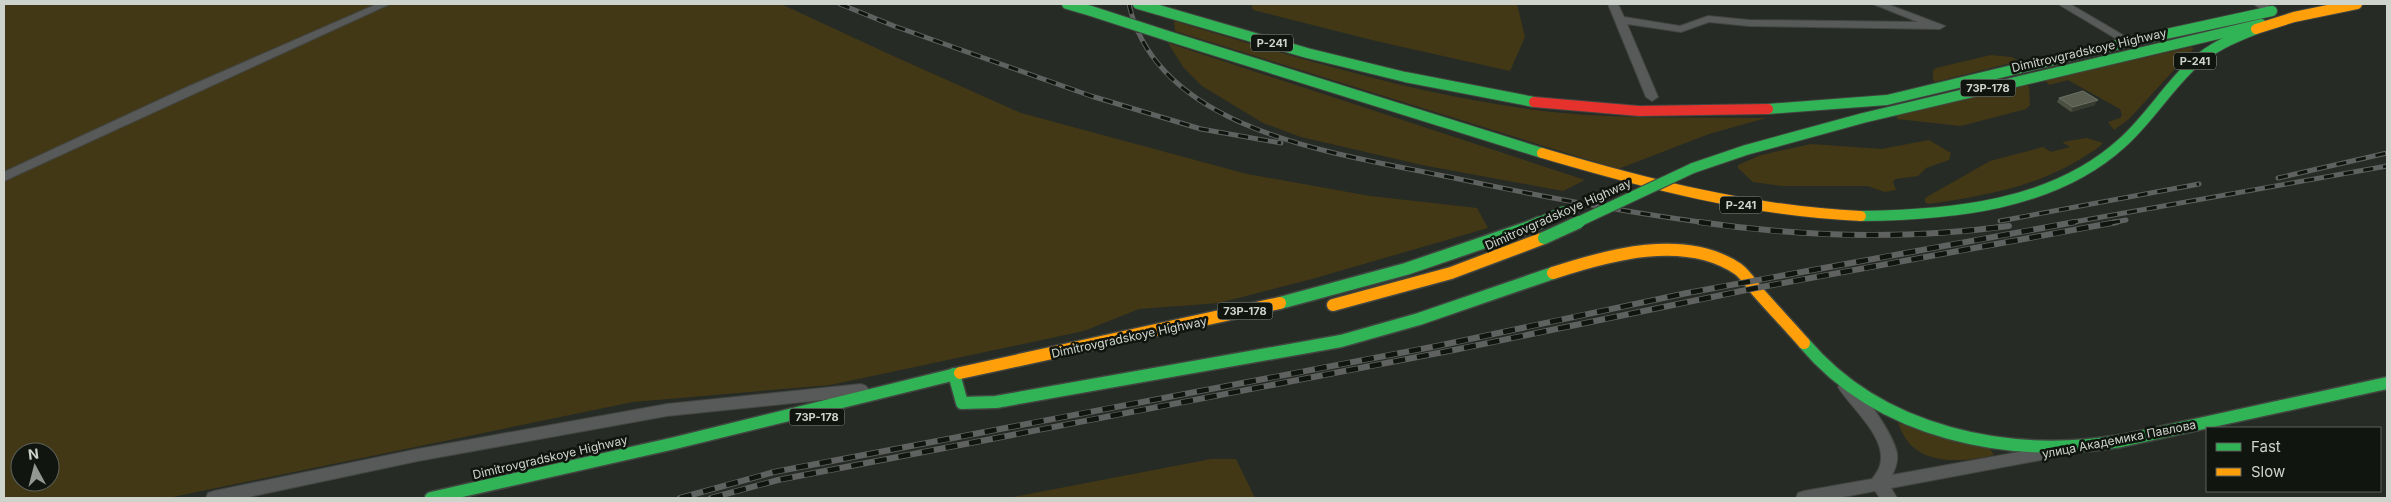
<svg xmlns="http://www.w3.org/2000/svg" width="2391" height="502" font-family="Inter,sans-serif">
<style>
.green{fill:#433815;fill-rule:evenodd}
.lines{fill:none;stroke-linecap:round;stroke-linejoin:round}
.street-casing{stroke:#424541;stroke-width:2}
.fast-far1-casing{stroke:#424541;stroke-width:12}
.fast-casing{stroke:#424541;stroke-width:15}
.slow-far1-casing{stroke:#424541;stroke-width:12}
.slow-casing{stroke:#424541;stroke-width:15}
.jam-casing{stroke:#424541;stroke-width:12}
.street{fill:#575a58;fill-rule:evenodd}
.fast-far1{stroke:#30b455;stroke-width:10}
.fast{stroke:#30b455;stroke-width:12}
.slow-far1{stroke:#ff9f0a;stroke-width:10}
.slow{stroke:#ff9f0a;stroke-width:12}
.jam{stroke:#e5322d;stroke-width:10}
.rail-far1-casing{stroke:#5f6260;stroke-width:5}
.rail-casing{stroke:#5f6260;stroke-width:6}
.rail-far1{stroke:#10150f;stroke-width:3;stroke-dasharray:10;stroke-linecap:butt}
.rail{stroke:#10150f;stroke-width:4.5;stroke-dasharray:12;stroke-linecap:butt}
.fast-bridge-far1-casing{stroke:#424541;stroke-width:12;stroke-linecap:butt}
.fast-bridge-casing{stroke:#424541;stroke-width:15;stroke-linecap:butt}
.fast-bridge-far1{stroke:#30b455;stroke-width:10}
.fast-bridge{stroke:#30b455;stroke-width:12}
.wall{fill:#4c5042}
.shaded-wall{fill:#373b30}
.building{fill:#5a5e51;stroke:#6c7164}
.labels{text-anchor:middle;dominant-baseline:central;stroke-width:5;stroke-linejoin:round;paint-order:stroke}
.shield{fill:#10150f;stroke:#959b93;stroke-width:1}
.shield-label{font-size:11px;font-weight:bold;fill:#ced4cc}
.street-label{font-size:12px;fill:#ced4cc;stroke:#10150f}
</style>
<rect width="100%" height="100%" fill="#262b25"/>
<g class="green">
<path d="M4,4H781L891,55L1021,113L1247,174L1370,196L1477,208L1488,228L1312,279L1219,303L1139,309L1084,331L830,385L633,402L168,498H6L4,497ZM20,452H50V482H20Z"/>
<path d="M1251,4H1517L1525,37L1510,71L1376,41L1253,10Z"/>
<path d="M1174,21C1288,55 1402,91 1521,108C1602,120 1684,117 1766,118L1709,134L1618,169L1175,31Z"/>
<path d="M1168,43L1585,180L1563,191L1422,165L1301,137L1263,123L1202,86L1183,67Z"/>
<path d="M2191,47L2194,48L2129,119L2114,130L2108,122L2120,118L2122,115L2120,109L2068,80L2049,85L2045,80Z"/>
<path d="M1991,55L2011,57L2019,61L1935,82L1933,80V71L1936,68Z"/>
<path d="M2024,84L2029,86L2030,105L2026,109L1961,126L1897,119V115Z"/>
<path d="M2087,138L2103,143C2099,148 2091,152 2085,156C2038,187 1982,196 1928,204L1925,202V198L1990,161L2043,147L2051,152L2070,147L2062,142Z"/>
<path d="M1929,140L1951,153L1949,160L1926,168L1918,176L1895,179L1893,182L1896,190L1885,192L1867,186H1781L1753,182L1738,168V165L1761,155L1811,144L1881,149Z"/>
<path d="M1898,423L1990,449L1994,455C1970,461 1933,465 1913,447C1905,440 1902,432 1898,423Z"/>
<path d="M1211,459H1236L1255,498H1008Z"/>
</g>
<g class="lines">
<g class="street-casing">
<g id="street">
<path d="M377,4H390L4,181V172L185,88Z"/>
<path d="M1608,4H1618L1624,17L1680,26L1708,16L1749,20L1918,22L1873,4H1887L1945,26L1940,29L1749,26L1709,22L1681,32L1627,24L1658,97L1652,101L1646,97Z"/>
<path d="M2058,4H2070L2135,42L2133,44H2125Z"/>
<path d="M2253,4H2266L2277,11L2276,13H2268Z"/>
<path d="M1846,381C1862,386 1894,436 1897,453C1898,461 1896,468 1892,475L2052,446L2058,448L2060,452L2058,456L2052,458L1891,488L1897,498H1880L1875,491L1838,498H1796L1798,493L1804,491L1872,479C1875,475 1879,470 1880,465C1888,438 1851,408 1838,387L1841,383Z"/>
<path d="M861,384L866,386L869,390L866,394L861,396L667,416L418,461L244,498H206L208,493L214,491L418,449L667,404Z"/>
</g>
</g>
<g class="fast-far1-casing">
<g id="fast-far1">
<path d="M1067,4L1091,11"/>
<path d="M1138,4L1307,53L1405,77L1534,102"/>
<path d="M1171,37L1542,153"/>
<path d="M1768,109L1887,100L2129,42L2272,11"/>
<path d="M1693,168L1746,150L1863,118L2261,24"/>
<path d="M1861,216C1950,215 2053,206 2122,143C2149,119 2167,88 2193,64C2212,47 2233,38 2256,29"/>
</g>
</g>
<g class="fast-casing">
<g id="fast">
<path d="M1280,303L1406,269L1529,227"/>
<path d="M1804,343C1881,434 2008,459 2121,441L2387,383"/>
<path d="M954,374L962,403L996,402L1341,341L1419,319L1553,273"/>
<path d="M431,498L675,443L960,373"/>
</g>
</g>
<g class="slow-far1-casing">
<g id="slow-far1">
<path d="M2256,29L2294,17L2357,4"/>
<path d="M1542,153C1647,184 1751,211 1861,216"/>
</g>
</g>
<g class="slow-casing">
<g id="slow">
<path d="M1553,273C1608,255 1685,233 1738,269C1746,275 1751,284 1758,292C1773,309 1789,326 1804,343"/>
<path d="M1333,305L1451,273L1544,238"/>
<path d="M960,373L1280,303"/>
</g>
</g>
<g class="jam-casing">
<path id="jam" d="M1534,102L1639,111L1768,109"/>
</g>
<use href="#street" class="street"/>
<use href="#fast-far1" class="fast-far1"/>
<use href="#fast" class="fast"/>
<use href="#slow-far1" class="slow-far1"/>
<use href="#slow" class="slow"/>
<use href="#jam" class="jam"/>
<g class="rail-far1-casing">
<g id="rail-far1">
<path d="M840,4L894,26L1091,96L1201,129L1281,143"/>
<path d="M1129,4C1157,134 1347,155 1454,178C1538,196 1623,212 1708,223"/>
<path d="M2278,178L2387,153"/>
<path d="M2000,221L2199,184"/>
<path d="M2068,223L2387,166"/>
<path d="M2110,223L2126,220"/>
</g>
</g>
<g class="rail-casing">
<g id="rail">
<path d="M1699,222C1802,237 1905,240 2009,226"/>
<path d="M680,498L774,472L1437,346L1687,293L2075,222"/>
<path d="M711,498L778,480L1454,350L1756,288L2117,222"/>
</g>
</g>
<use href="#rail-far1" class="rail-far1"/>
<use href="#rail" class="rail"/>
<g class="fast-bridge-far1-casing">
<g id="fast-bridge-far1">
<path d="M1091,11L1171,37"/>
<path d="M1538,223L1564,211"/>
<path d="M1576,223L1693,168"/>
</g>
</g>
<g class="fast-bridge-casing">
<g id="fast-bridge">
<path d="M1529,227L1541,222"/>
<path d="M1544,238L1579,222"/>
</g>
</g>
<use href="#fast-bridge-far1" class="fast-bridge-far1"/>
<use href="#fast-bridge" class="fast-bridge"/>
</g>
<path class="wall" d="M2059,98L2095,105L2071,112L2057,102Z"/>
<path class="shaded-wall" d="M2098,100L2095,105L2071,112L2073,107Z"/>
<path class="building" d="M2083,91L2098,100L2073,107L2059,98Z"/>
<g class="labels">
<g class="shield">
<rect x="1251" y="34.5" width="42" height="17" rx="4"/>
<rect x="2174" y="52.5" width="42" height="17" rx="4"/>
<rect x="1960.5" y="79.5" width="55" height="17" rx="4"/>
<rect x="1720" y="196.5" width="42" height="17" rx="4"/>
<rect x="1217.5" y="302.5" width="55" height="17" rx="4"/>
<rect x="789.5" y="408.5" width="55" height="17" rx="4"/>
</g>
<g class="shield-label">
<text x="1272" y="43">Р-241</text>
<text x="2195" y="61">Р-241</text>
<text x="1988" y="88">73Р-178</text>
<text x="1741" y="205">Р-241</text>
<text x="1245" y="311">73Р-178</text>
<text x="817" y="417">73Р-178</text>
</g>
<g class="street-label">
<text transform="translate(2089 50) rotate(-13)">Dimitrovgradskoye Highway</text>
<text transform="translate(1558 214) rotate(-24)">Dimitrovgradskoye Highway</text>
<text transform="translate(1129 337) rotate(-12)">Dimitrovgradskoye Highway</text>
<text transform="translate(2119 439) rotate(-11)">улица Академика Павлова</text>
<text transform="translate(550 457) rotate(-13)">Dimitrovgradskoye Highway</text>
</g>
</g>
<rect width="2391" height="502" fill="none" stroke="#ced4cc" stroke-width="10"/>
<rect x="2206" y="427" width="175" height="65" fill="#10150f" stroke="#5c615b"/>
<rect x="2216" y="443" width="25" height="8" fill="#30b455" stroke="#5c615b"/>
<text x="2251" y="452" font-size="15" fill="#ced4cc">Fast</text>
<rect x="2216" y="468" width="25" height="8" fill="#ff9f0a" stroke="#5c615b"/>
<text x="2251" y="477" font-size="15" fill="#ced4cc">Slow</text>
<g transform="translate(35 467) rotate(353)"><circle r="24" fill="#10150f" stroke="#5c615b"/>
<path d="M0-4L9 19L0 12L-9 19Z" fill="#939992"/>
<text y="-8" font-size="14" font-weight="bold" text-anchor="middle" fill="#ced4cc">N</text>
</g>
</svg>
